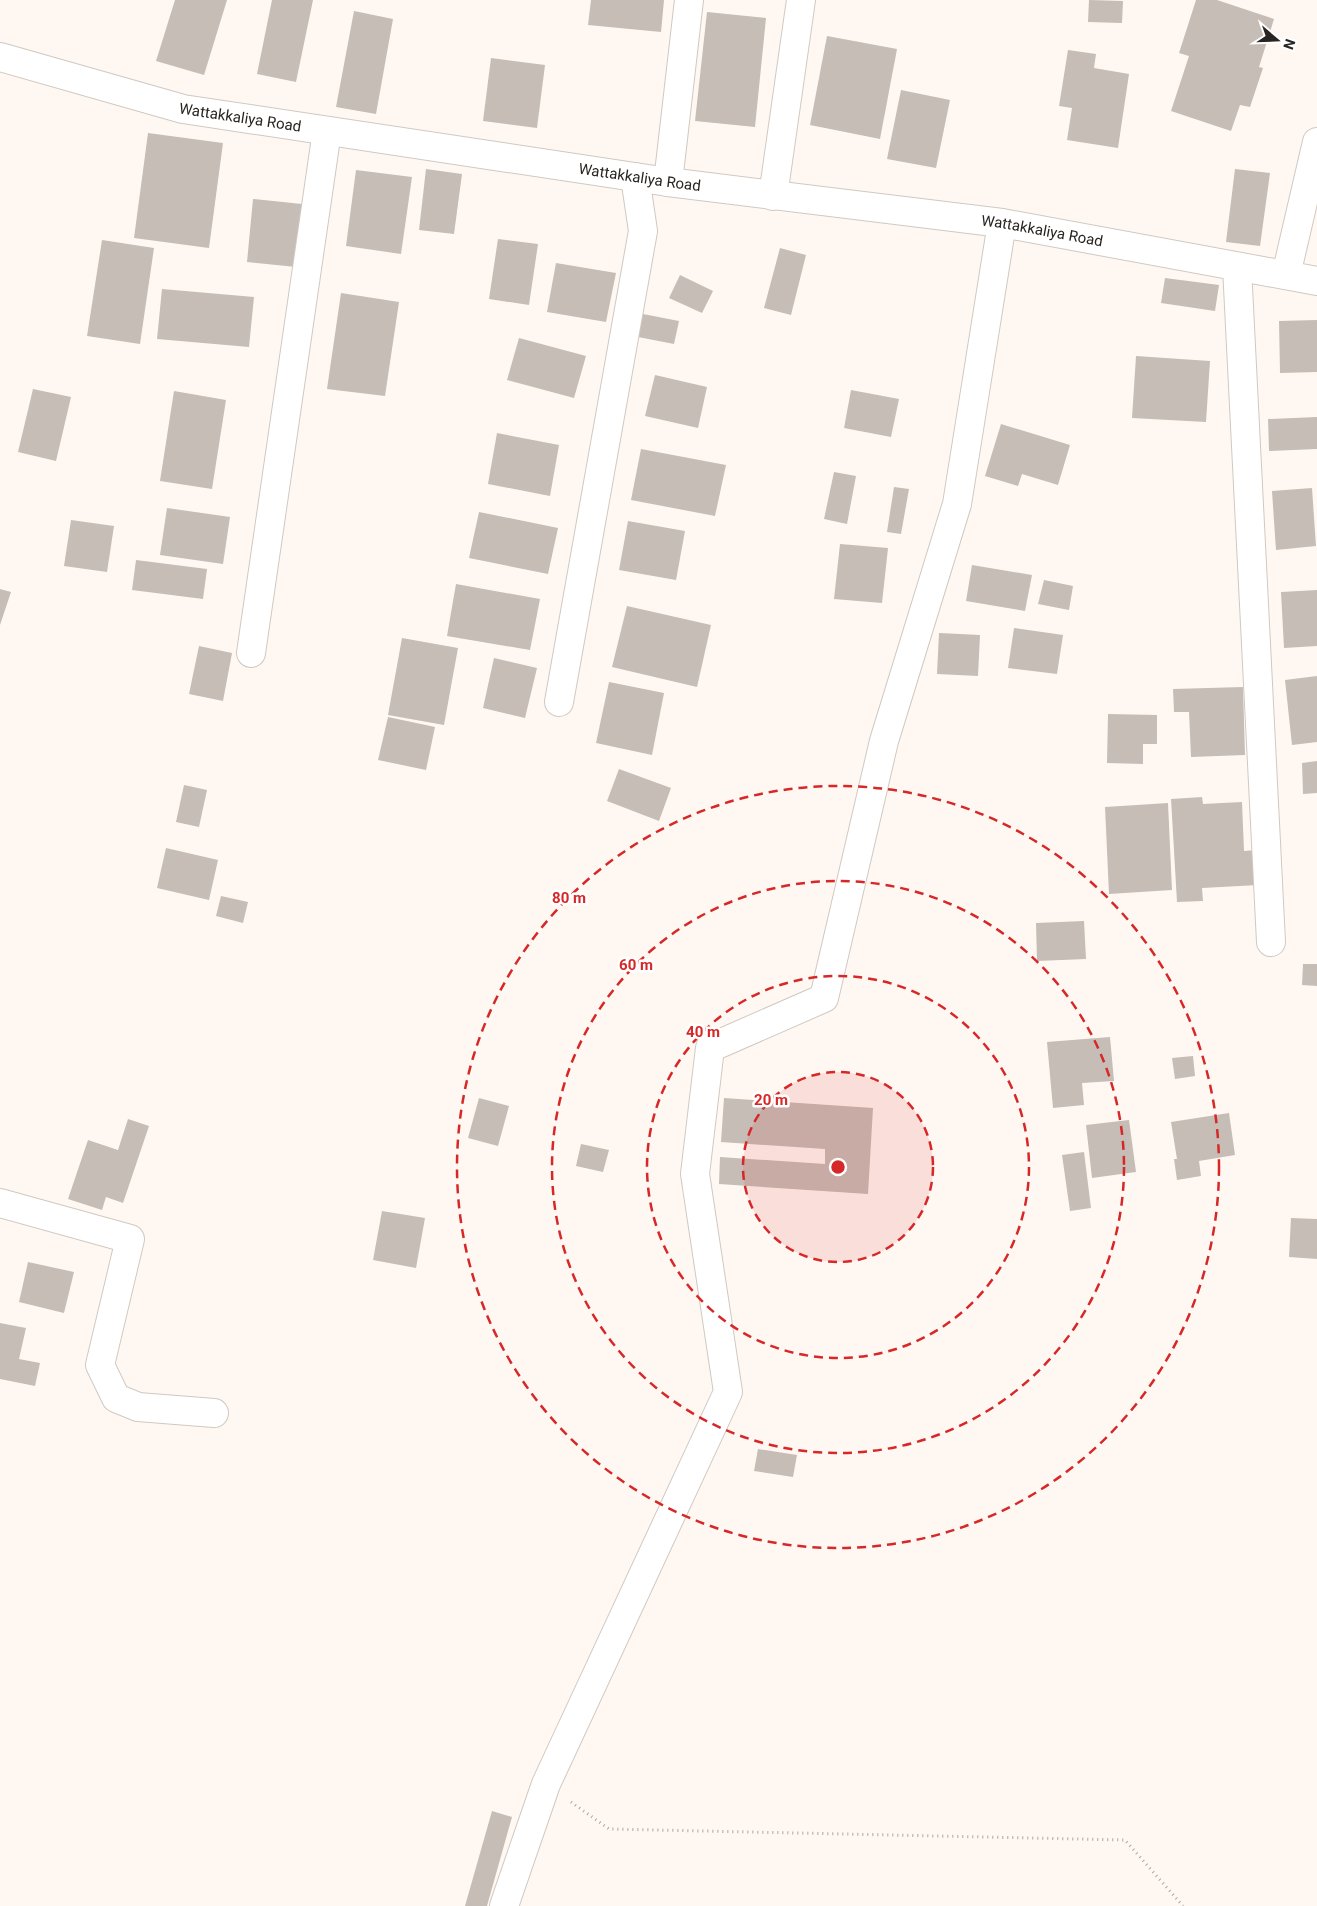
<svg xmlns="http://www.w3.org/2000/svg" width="1317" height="1906" font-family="Roboto,sans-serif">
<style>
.building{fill:#c5bdb6}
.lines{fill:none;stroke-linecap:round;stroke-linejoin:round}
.minor-casing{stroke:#d0c9c2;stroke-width:30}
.path{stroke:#aca6a1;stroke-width:3;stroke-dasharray:1 4;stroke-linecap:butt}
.minor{stroke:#fff;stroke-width:28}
.ring{fill:none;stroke:#d62828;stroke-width:2.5;stroke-dasharray:9 6}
.labels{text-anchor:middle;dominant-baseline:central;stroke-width:5;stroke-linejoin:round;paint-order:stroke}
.street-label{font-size:15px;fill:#272421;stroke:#fff}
.centre{fill:#d62828;stroke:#fff;stroke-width:2.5}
.ring-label{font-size:15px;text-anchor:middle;font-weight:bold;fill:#d62828;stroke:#fff;stroke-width:5;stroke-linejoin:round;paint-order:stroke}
</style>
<rect width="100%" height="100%" fill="#fff8f2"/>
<g class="building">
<path d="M175,0H227L204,75L156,61Z"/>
<path d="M272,0H313L296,82L257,74Z"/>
<path d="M591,0H664L661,32L588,25Z"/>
<path d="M1089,0L1123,1L1122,23L1088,22Z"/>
<path d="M1196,0H1217L1274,19L1259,67L1263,68L1250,107L1240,105L1231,131L1171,111L1189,56L1179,53Z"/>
<path d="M354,11L393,19L376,114L336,107Z"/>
<path d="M707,12L766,18L755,127L695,121Z"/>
<path d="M827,36L897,49L880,139L810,125Z"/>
<path d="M1068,50L1096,54L1094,68L1129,74L1118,148L1067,140L1072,108L1059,106Z"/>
<path d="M491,58L545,65L537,128L483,121Z"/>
<path d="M901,90L950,100L936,168L887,159Z"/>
<path d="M148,133L223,143L209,248L134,238Z"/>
<path d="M426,169L462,174L454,234L419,230Z"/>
<path d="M1235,169L1270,173L1260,246L1226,242Z"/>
<path d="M356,170L412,177L401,254L346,246Z"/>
<path d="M253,199L302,204L296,267L247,262Z"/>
<path d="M498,239L538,244L529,305L489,299Z"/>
<path d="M102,240L154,248L140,344L87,336Z"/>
<path d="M780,248L806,255L791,315L764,308Z"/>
<path d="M556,263L616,273L606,322L547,312Z"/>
<path d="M680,275L713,291L702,313L669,298Z"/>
<path d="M1165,278L1219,285L1215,311L1161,303Z"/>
<path d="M162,289L254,297L249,347L157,339Z"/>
<path d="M341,293L399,302L385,396L327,389Z"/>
<path d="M643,314L679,321L674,344L638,337Z"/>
<path d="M1317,320V372L1280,373L1279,321Z"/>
<path d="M519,338L586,356L574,398L507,380Z"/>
<path d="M1136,356L1210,361L1206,422L1132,418Z"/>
<path d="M655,375L707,387L698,428L645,416Z"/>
<path d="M33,389L71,397L56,461L18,452Z"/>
<path d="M851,390L899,399L891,437L844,428Z"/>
<path d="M174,391L226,400L212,489L160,481Z"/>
<path d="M1317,417V449L1269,451L1268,419Z"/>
<path d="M1001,424L1070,445L1058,485L1022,474L1018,486L985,476Z"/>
<path d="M497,433L559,445L550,496L488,484Z"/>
<path d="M641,449L726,465L715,516L631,500Z"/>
<path d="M834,472L856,476L847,524L824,519Z"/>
<path d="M894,487L909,489L901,534L887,532Z"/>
<path d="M1312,488L1316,546L1276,550L1272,491Z"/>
<path d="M167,508L230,517L223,564L160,555Z"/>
<path d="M479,512L558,528L548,574L469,558Z"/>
<path d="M71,520L114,526L107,572L64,566Z"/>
<path d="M628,521L685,531L676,580L619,570Z"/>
<path d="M840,544L888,548L882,603L834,599Z"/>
<path d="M136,560L207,569L203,599L132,590Z"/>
<path d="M972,565L1032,575L1025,611L966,601Z"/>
<path d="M1044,580L1073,586L1069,610L1038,604Z"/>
<path d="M456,584L540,599L530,650L447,636Z"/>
<path d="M0,589L11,592L0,625Z"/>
<path d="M1317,590V646L1284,648L1281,592Z"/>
<path d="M627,606L711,625L697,687L612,667Z"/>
<path d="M1014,628L1063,635L1057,674L1008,668Z"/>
<path d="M939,633L980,635L978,676L937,674Z"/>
<path d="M402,638L458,648L444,725L388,715Z"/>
<path d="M199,646L232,653L223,701L189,694Z"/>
<path d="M494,658L537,668L525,718L483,708Z"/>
<path d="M1317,676V742L1292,745L1285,680Z"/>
<path d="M609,682L664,693L652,755L596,743Z"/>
<path d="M1243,687L1245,755L1191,757L1189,712H1174L1173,689Z"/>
<path d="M1108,714L1157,715V744H1143V764L1107,763Z"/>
<path d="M388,717L435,727L426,770L378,760Z"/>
<path d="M1317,761V793L1303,794L1302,763Z"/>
<path d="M619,769L671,788L659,821L607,801Z"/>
<path d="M184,785L207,790L199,827L176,822Z"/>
<path d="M1202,797L1203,804L1242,802L1244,851L1256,850L1258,885L1202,888L1203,901L1177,902L1171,799Z"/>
<path d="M1168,803L1172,890L1109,894L1105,807Z"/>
<path d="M166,848L218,860L209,900L157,888Z"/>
<path d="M221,896L248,902L243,923L216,916Z"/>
<path d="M1084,921L1086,959L1037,961L1036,923Z"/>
<path d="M1303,964H1317V986L1302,985Z"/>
<path d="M1110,1037L1114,1081L1082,1083L1084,1105L1053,1108L1047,1042Z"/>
<path d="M1193,1056L1195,1076L1175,1079L1172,1058Z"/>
<path d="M479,1098L509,1106L498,1146L468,1138Z"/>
<path d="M724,1098L873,1108L868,1194L719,1184L720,1157L825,1164V1149L721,1142Z"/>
<path d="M1229,1113L1235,1155L1199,1161L1201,1176L1177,1180L1174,1159H1177L1171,1122Z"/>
<path d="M128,1119L149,1126L123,1203L106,1197L102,1210L68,1199L88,1140L118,1150Z"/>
<path d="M1129,1120L1136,1172L1092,1178L1086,1125Z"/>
<path d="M581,1144L609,1150L603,1172L576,1166Z"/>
<path d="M1084,1152L1091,1208L1070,1211L1062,1155Z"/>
<path d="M382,1211L425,1218L416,1268L373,1260Z"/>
<path d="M1291,1218L1317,1219V1259L1289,1257Z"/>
<path d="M28,1262L74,1272L64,1313L19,1302Z"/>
<path d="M0,1323L26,1328L19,1359L40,1363L35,1386L0,1379Z"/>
<path d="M758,1449L797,1455L793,1477L754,1471Z"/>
<path d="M492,1811L512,1817L487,1906H465Z"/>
</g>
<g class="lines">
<g class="minor-casing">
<g id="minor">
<path id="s1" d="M0,57L183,109L668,182L1002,223L1317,281"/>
<path d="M668,182L689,0"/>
<path d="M773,196L801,0"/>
<path d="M1237,267L1271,942"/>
<path d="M1286,275L1317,142"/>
<path d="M251,653L327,131"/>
<path d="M559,702L643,231L635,177"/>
<path d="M0,1203L130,1239L100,1365L116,1398L138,1407L214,1413"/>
<path d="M504,1906L546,1784L728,1392L695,1174L710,1048L824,998L884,741L957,504L1002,223"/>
</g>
</g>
<path class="path" d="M571,1802L609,1829L1125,1840L1183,1906"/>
<use href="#minor" class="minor"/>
</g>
<circle cx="838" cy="1167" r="95" fill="#d62828" fill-opacity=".12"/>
<g class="ring">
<circle cx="838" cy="1167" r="95"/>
<circle cx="838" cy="1167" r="191"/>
<circle cx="838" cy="1167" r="286"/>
<circle cx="838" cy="1167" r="381"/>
</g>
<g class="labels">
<g class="street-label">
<text stroke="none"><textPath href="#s1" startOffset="248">Wattakkaliya Road</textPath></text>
<text stroke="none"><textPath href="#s1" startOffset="652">Wattakkaliya Road</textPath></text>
<text stroke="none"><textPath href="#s1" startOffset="1058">Wattakkaliya Road</textPath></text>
</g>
</g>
<circle cx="838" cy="1167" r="8" class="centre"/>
<g class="ring-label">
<text x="569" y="903">80 m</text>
<text x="636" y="970">60 m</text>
<text x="703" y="1037">40 m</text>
<text x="771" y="1105">20 m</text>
</g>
<g transform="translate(1277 40) rotate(109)" stroke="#ffffff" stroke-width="4" paint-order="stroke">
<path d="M0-4L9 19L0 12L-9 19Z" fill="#272421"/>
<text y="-8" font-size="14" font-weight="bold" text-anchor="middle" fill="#272421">N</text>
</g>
</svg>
